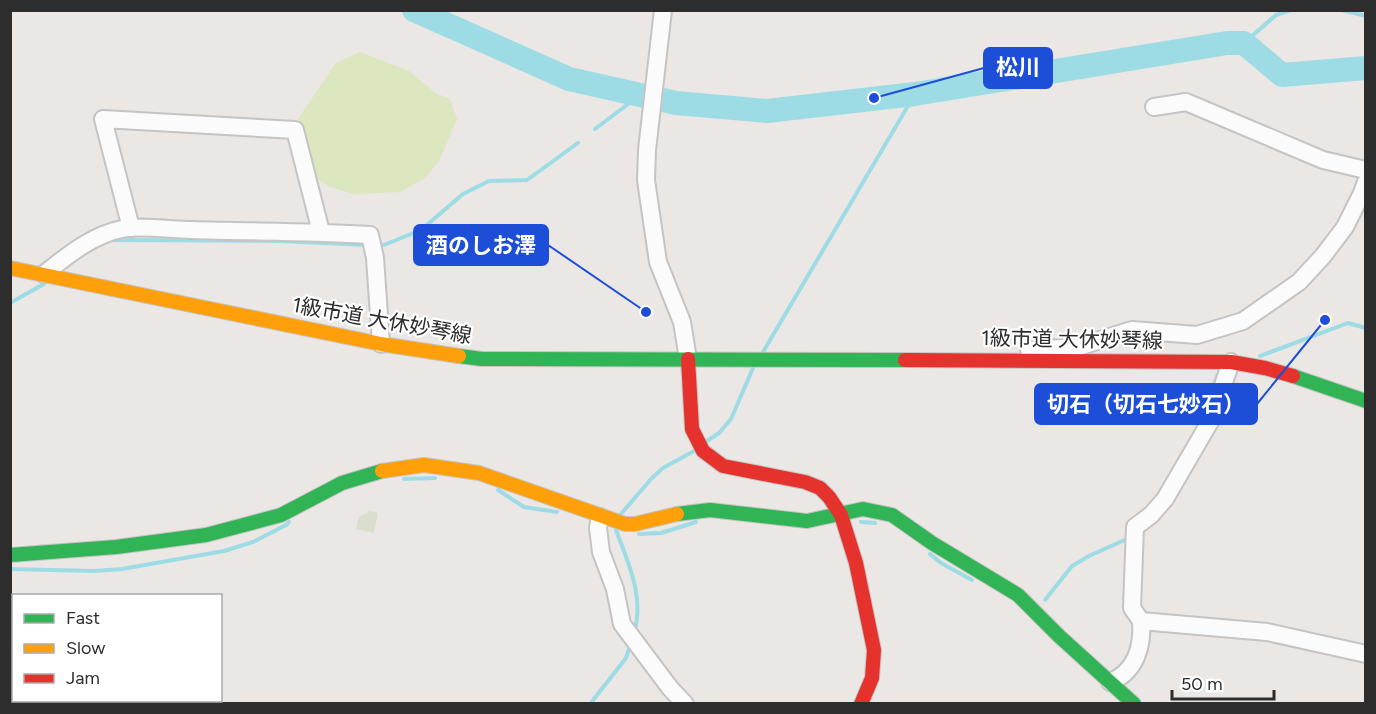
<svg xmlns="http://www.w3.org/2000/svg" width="1376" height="714" font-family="Figtree,'Noto Sans JP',sans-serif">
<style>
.green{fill:#d2e3c0}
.cemetery{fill:#d9decd}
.pitch{fill:#dce6bf}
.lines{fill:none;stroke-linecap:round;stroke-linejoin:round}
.stream{stroke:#9edce5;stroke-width:4}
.river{stroke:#9edce5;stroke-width:24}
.street-casing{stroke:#c5c4c4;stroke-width:20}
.fast-casing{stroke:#c5c4c4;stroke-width:16}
.slow-casing{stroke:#c5c4c4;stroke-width:16}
.jam-casing{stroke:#c5c4c4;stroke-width:16}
.street{stroke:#fcfbfb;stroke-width:16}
.fast{stroke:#30b455;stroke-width:14}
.slow{stroke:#ff9f0a;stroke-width:14}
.jam{stroke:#e5322d;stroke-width:14}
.labels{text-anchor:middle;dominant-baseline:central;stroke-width:4.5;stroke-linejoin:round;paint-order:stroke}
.street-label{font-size:21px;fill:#2d2d2d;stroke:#fff}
.leader{fill:none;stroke:#1d4ed8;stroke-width:2}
.callout-dot{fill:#1d4ed8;stroke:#fff;stroke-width:2}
.callout{fill:#1d4ed8;stroke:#1d4ed8;stroke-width:2}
.callout-label{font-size:22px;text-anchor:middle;font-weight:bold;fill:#fff}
</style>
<rect width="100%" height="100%" fill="#eae7e4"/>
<path class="green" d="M88,700H148L150,703H85Z"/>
<g class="cemetery">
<path d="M1223,372L1205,422L1197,421L1215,374Z"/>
<path d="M370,511L378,513L374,533L356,529L359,517Z"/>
</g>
<path class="pitch" d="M360,52L409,71L437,94L449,98L457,119L439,161L425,178L400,192L353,194L330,187L313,176L298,119L336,63Z"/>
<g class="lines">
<g class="stream">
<path d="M1341,10L1366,16"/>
<path d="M1244,43L1276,15L1291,10"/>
<path d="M595,129L640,95"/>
<path d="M111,240L280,241L367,245"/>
<path d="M378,245H384L421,230L463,194L489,181L527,180L578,143"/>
<path d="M10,303L44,284"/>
<path d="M763,352L915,94"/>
<path d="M1260,356L1348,323L1366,328"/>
<path d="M707,441L719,433L731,419L753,368"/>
<path d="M404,479L435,478"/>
<path d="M498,490L524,507L557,512"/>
<path d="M621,514L651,479L663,468L694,451"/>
<path d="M861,522L875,523"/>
<path d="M616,530C628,563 645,597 634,633"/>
<path d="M639,534L661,533L696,522"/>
<path d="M930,554L941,563L972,580"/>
<path d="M10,569L94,571L122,569L224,551L253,542L286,525L289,522"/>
<path d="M1045,600L1072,566L1089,556L1129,538"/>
<path d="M590,704L626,658L631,643"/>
</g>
<path class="river" d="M414,10L569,79L676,103L767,111L915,94L1227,43H1244L1282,75L1366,68"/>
<g class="street-casing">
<g id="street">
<path d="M663,10L647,150L646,180L658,262L682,322L688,359"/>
<path d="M1154,107L1186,102L1323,160L1366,170"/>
<path d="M131,228L103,119L295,130L321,232"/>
<path d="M44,274C67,256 92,235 122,229C136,225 174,230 191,230C251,232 310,231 370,235L375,258L381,344"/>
<path d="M1029,350L1078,347L1132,330L1197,335L1243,321L1299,282L1323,256L1345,227L1362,193L1366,182"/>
<path d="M1231,362L1211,420L1165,499L1151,515L1135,527L1132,608L1141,621L1267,632L1366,654"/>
<path d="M600,517L598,528L601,552L615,589L622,624L670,688L685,704"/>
<path d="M1110,682C1136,672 1143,646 1141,621"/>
</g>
</g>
<g class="fast-casing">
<g id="fast">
<path d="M459,356L482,359L905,360"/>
<path d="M1293,376L1366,401"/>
<path d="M677,514L710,510L807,521L863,509L892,515L932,543L1018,595L1059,636L1134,704"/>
<path d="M10,555L116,547L206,535L281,515L342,483L382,471"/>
</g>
</g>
<g class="slow-casing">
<g id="slow">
<path d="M10,268L381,344L459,356"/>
<path d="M382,471L424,465L479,473L625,524H635L677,514"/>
</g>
</g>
<g class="jam-casing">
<g id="jam">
<path d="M688,359L692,429L703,451L723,466L805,482L820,488L829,497L841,515L856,563L874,650L872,678L861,704"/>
<path d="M905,360L1231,362L1265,368L1293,376"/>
</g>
</g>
<use href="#street" class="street"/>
<use href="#fast" class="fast"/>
<use href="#slow" class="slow"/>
<use href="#jam" class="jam"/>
</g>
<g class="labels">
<g class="street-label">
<text transform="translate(382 320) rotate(10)">1級市道 大休妙琴線</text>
<text transform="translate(1072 339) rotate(1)">1級市道 大休妙琴線</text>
</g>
</g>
<path class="leader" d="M874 98L984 68M646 312L548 245M1325 320L1257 404"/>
<g class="callout-dot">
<circle cx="874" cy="98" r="6"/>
<circle cx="646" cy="312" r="6"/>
<circle cx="1325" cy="320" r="6"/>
</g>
<g class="callout">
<rect x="984" y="48" width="68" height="40" rx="6"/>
<rect x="414" y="225" width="134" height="40" rx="6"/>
<rect x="1035" y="384" width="222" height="40" rx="6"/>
</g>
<g class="callout-label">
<text x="1018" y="75">松川</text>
<text x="481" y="253">酒のしお澤</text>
<text x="1146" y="412">切石（切石七妙石）</text>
</g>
<rect width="1376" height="714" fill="none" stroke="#2d2d2d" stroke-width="24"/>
<rect x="12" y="594" width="210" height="108" fill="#ffffff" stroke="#ababab" stroke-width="1.5"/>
<rect x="24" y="614" width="30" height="9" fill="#30b455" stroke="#ababab" stroke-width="1.5"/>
<text x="66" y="624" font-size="18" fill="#2d2d2d">Fast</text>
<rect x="24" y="644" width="30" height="9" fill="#ff9f0a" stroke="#ababab" stroke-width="1.5"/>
<text x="66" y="654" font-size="18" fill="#2d2d2d">Slow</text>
<rect x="24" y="674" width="30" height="9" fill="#e5322d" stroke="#ababab" stroke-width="1.5"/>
<text x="66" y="684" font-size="18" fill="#2d2d2d">Jam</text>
<path d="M1172 690v9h102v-9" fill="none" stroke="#2d2d2d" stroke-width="3"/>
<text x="1181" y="690" font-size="18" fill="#2d2d2d" stroke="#ffffff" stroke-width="4.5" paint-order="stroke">50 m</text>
</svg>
